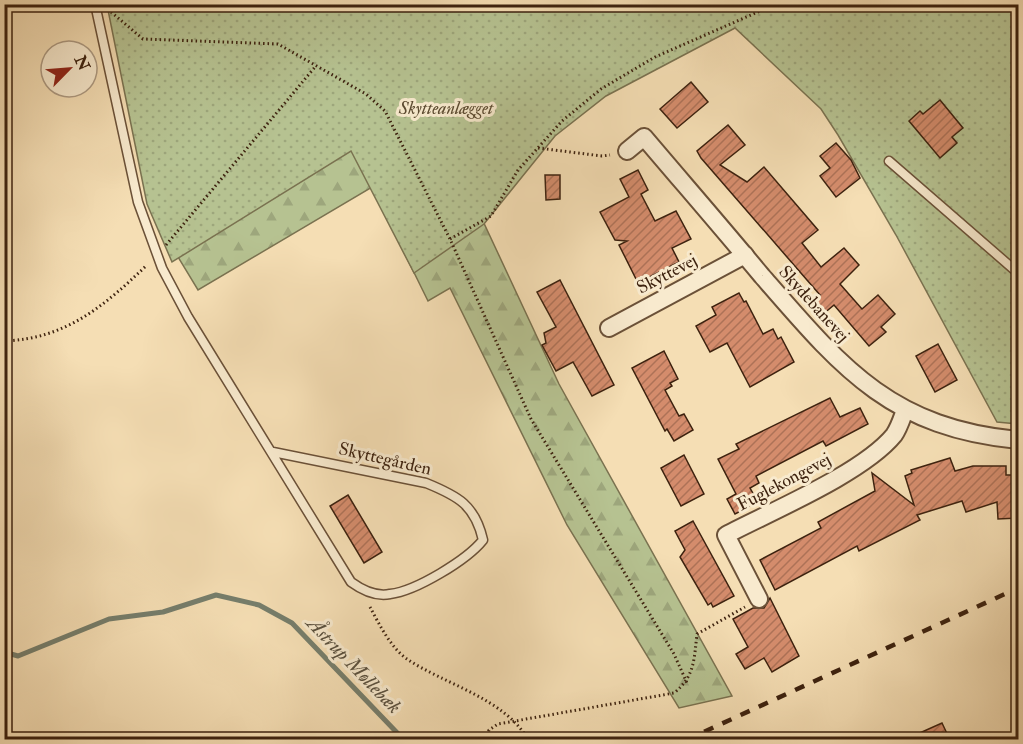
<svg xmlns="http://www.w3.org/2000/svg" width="1023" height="744" font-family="'IM FELL Double Pica',serif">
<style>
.forest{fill:url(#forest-firs);stroke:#7a7250;stroke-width:1.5}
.park{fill:url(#park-dots);stroke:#7a7250;stroke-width:1.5}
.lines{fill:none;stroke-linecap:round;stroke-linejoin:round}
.stream{stroke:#767e6c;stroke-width:5}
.building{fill:url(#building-hatch);stroke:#3d220f;stroke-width:1.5}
.lane-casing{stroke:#6b5138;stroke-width:11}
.street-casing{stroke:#6b5138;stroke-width:20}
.path{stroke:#3d220f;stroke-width:3;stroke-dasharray:1.5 3;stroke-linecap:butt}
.lane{stroke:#f8eace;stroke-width:8}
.street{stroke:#f8eace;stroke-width:16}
.rail{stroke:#3d220f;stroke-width:4.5;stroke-dasharray:10 10;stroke-linecap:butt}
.labels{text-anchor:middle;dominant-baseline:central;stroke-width:6;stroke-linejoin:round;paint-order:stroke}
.park-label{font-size:18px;font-style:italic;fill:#5b4a30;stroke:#f8eace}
.street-label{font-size:18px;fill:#3d220f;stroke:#f8eace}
.water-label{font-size:20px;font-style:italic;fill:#5a503e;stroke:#f8eace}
</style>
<defs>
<pattern id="forest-firs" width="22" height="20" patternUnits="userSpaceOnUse" patternTransform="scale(1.5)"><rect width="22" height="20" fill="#b6c291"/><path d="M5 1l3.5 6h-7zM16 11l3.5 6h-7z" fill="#9da67c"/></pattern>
<pattern id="park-dots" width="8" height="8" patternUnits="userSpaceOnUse" patternTransform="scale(1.5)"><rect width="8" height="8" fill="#b6c291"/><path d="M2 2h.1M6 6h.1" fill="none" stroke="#9da67c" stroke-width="1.8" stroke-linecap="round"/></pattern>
<pattern id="building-hatch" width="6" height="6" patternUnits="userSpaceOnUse" patternTransform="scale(1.5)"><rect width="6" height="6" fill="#d48c6c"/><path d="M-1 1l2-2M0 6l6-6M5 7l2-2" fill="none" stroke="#ad7257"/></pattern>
</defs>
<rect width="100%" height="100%" fill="#f5deb4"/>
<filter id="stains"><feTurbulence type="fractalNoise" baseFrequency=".00333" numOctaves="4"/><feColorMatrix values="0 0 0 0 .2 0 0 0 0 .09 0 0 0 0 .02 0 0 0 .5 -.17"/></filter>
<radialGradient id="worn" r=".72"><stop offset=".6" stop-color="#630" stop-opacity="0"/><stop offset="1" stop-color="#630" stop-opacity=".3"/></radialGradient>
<path class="forest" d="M405,54L559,384L732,696L679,708L567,525L450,288L428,301L372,187L198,290L172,247Z"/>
<path class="park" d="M107,5H1018V424L997,422L896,235L838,135L821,109L735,28L606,96L555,136L484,224L414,273L351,151L172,262L147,204Z"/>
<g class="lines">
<path class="stream" d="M4,652L18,656L109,619L163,612L216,595L259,605L292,623L404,740"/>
</g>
<g class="building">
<path d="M691,82L708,102L677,128L660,109Z"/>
<path d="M940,100L963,128L952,137L957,143L940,158L909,121L920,111L923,114Z"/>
<path d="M728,125L745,145L720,165L747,182L764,167L818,230L802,243L821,267L844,248L859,265L840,284L862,309L878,295L895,314L881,327L886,332L869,346L834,305L822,315L812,303L820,295L701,158L697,151Z"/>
<path d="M836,143L851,160L860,178L836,197L820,176L830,168L820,156Z"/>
<path d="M638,170L648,190L641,194L655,221L676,211L691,239L672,248L679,262L638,283L619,245L627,241L615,240L600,212L629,197L620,179Z"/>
<path d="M545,175H560V199L546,200Z"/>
<path d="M560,280L614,385L592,396L573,362L556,371L542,345L546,343L544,333L556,327L537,292Z"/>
<path d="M739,293L744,302L746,301L763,334L773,329L778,339L781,337L794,362L750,387L727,343L710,352L696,326L716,315L712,307Z"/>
<path d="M938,344L957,380L935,392L916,356Z"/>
<path d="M664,351L678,379L670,383L672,386L665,390L679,416L684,414L693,430L674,441L667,429L665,431L632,368Z"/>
<path d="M830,398L840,417L860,408L868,424L826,446L823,441L756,476L759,483L750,488L758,502L735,514L727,499L736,494L718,459L739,449L736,444Z"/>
<path d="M684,455L704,494L681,506L661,468Z"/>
<path d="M950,458L955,471L973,466H1006V475H1018V518L998,519L997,502L966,512L962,501L917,515L920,520L859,551L857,546L775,590L760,560L821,528L818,522L875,491L872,473L914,505L905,476L912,473L911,470Z"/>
<path d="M348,495L382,552L364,563L330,506Z"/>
<path d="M693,521L734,596L713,607L711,603L708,605L680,557L685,550L675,531Z"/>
<path d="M770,598L799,656L772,672L764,658L745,669L736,654L748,647L733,619L753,608H764Z"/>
<path d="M942,723L950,740H904Z"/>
</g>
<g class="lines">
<g class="lane-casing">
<g id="lane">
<path d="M95,4L138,202L162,268L188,317L351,582C362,590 375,597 390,594C416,591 467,560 483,540C475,505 458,496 426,483L273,452"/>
<path d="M889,161L1018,273"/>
</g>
</g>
<g class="street-casing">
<g id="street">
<path d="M627,151L644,137C683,183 723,229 762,276C841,367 890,428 1018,440"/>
<path d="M609,328L745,255"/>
<path d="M759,599L726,535C772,511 863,473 894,435C899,428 902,418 905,410"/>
</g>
</g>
<g class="path">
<path d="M111,12L143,39L278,44L366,94L385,111L450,239L531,419L674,654L687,683"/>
<path d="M538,148L602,156L610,155"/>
<path d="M450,239L491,216L518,170L562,121L601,89L655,57L776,4"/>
<path d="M166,245L315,67"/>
<path d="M4,341C66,339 104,306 147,265"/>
<path d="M370,607C379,624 391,648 407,659C444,684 506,699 528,740"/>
<path d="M486,740L489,730L498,724L674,693C695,676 694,659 697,634L745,607"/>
</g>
<use href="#lane" class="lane"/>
<use href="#street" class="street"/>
<path class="rail" d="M686,740L1018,588"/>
</g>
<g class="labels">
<g class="park-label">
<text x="446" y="108">Skytteanlægget</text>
</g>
<g class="street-label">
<text transform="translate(667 274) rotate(-28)">Skyttevej</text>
<text transform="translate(814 304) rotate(48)">Skydebanevej</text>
<text transform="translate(385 459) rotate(13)">Skyttegården</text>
<text transform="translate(784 482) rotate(-28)">Fuglekongevej</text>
</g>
<g class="water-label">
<text transform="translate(354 665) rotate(46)">Åstrup Møllebæk</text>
</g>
</g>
<rect width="1023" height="744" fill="none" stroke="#f5deb4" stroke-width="24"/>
<rect x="6" y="6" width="1011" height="732" fill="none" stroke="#3d220f" stroke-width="3"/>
<rect x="12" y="12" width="999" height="720" fill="none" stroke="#3d220f" stroke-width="1.5"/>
<g transform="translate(69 69) rotate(65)"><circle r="28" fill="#f8eace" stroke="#ad9a82" stroke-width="1.5"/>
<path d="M0-4.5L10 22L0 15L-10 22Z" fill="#8f2418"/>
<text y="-9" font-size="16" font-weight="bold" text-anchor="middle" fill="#3d220f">N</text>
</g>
<rect width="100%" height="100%" filter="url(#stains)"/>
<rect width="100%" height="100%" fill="url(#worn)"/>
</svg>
